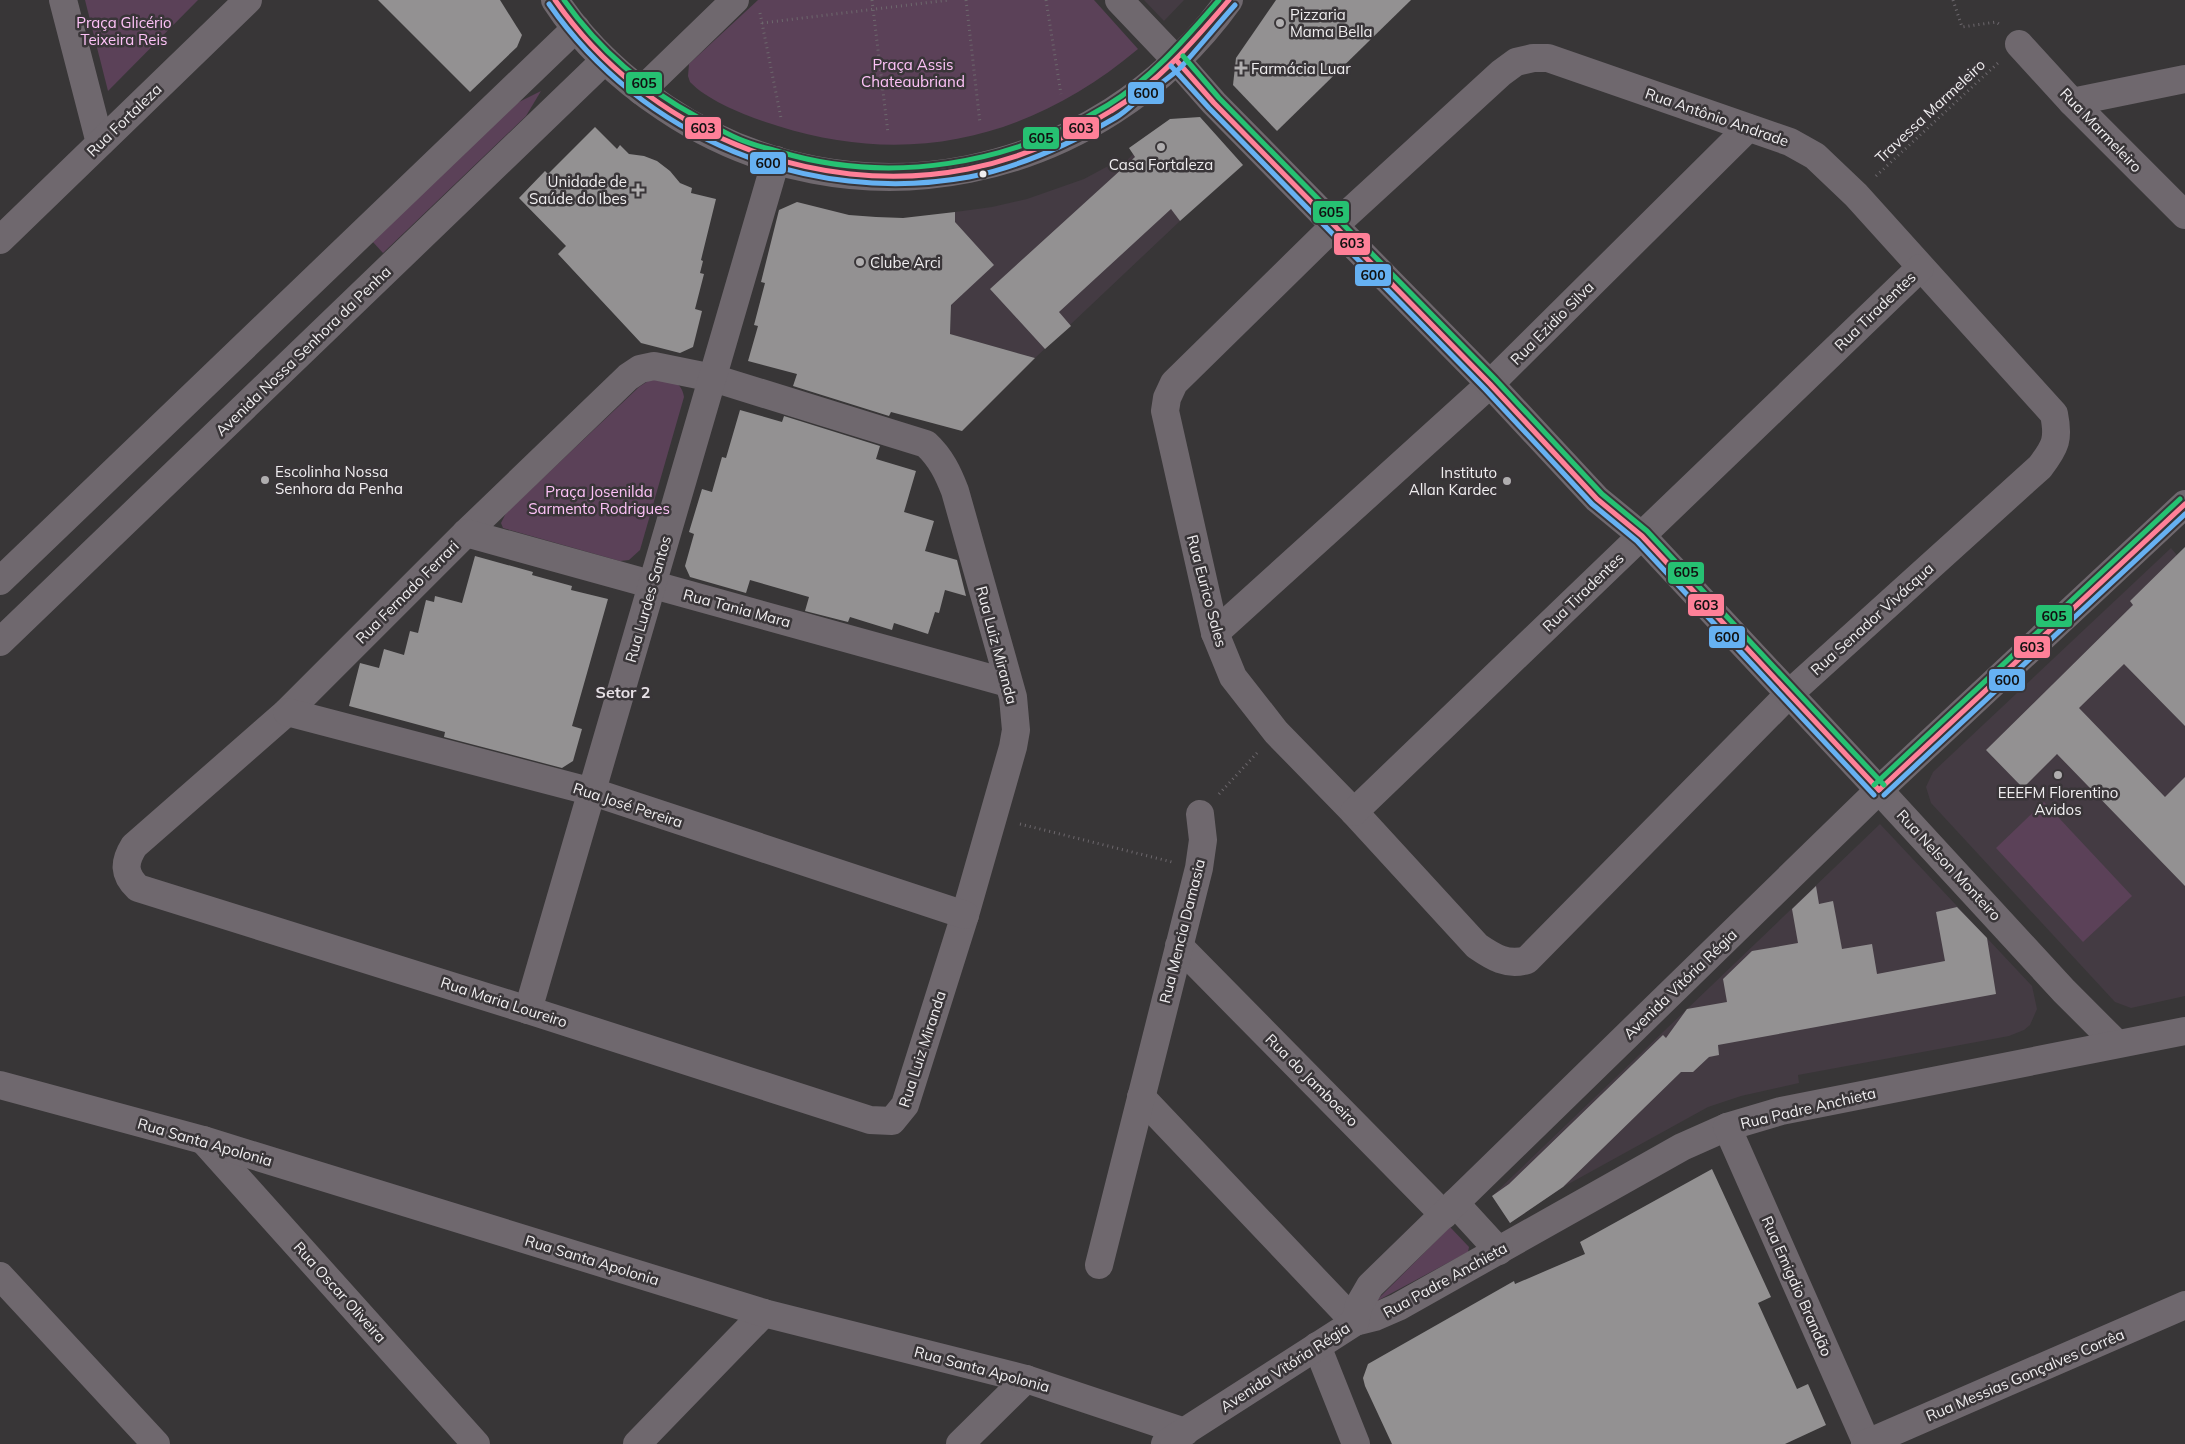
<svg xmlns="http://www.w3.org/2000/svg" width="2185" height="1444" font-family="Mulish,sans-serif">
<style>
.built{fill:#443b43}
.green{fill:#5b4158}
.building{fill:#939192}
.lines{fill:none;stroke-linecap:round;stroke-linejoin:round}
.path{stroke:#6d686d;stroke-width:3;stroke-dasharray:1 4;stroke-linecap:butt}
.minor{stroke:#6f686e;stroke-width:28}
.tertiary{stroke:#6f686e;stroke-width:28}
.bus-1-casing{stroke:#393538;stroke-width:9}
.bus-2-casing{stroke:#393538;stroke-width:9}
.bus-3-casing{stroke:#393538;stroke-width:9}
.bus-1{stroke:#ff8098;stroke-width:5}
.bus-2{stroke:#66b1f2;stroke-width:5}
.bus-3{stroke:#26c172;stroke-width:5}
.poi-dot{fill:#b0aeaf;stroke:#393538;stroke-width:2}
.bus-dot{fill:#f0eef0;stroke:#393538;stroke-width:2}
.labels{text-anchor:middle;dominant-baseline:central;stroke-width:5;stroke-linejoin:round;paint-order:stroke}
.poi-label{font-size:15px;fill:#f0eef0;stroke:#393538;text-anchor:start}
.park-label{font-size:15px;fill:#fdc2f7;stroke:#393538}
.street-label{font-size:15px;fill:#f0eef0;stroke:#393538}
.neighbourhood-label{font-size:16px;font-weight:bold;fill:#e6e0e5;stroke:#393538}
.line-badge{stroke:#393538;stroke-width:2}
.pale-badge-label{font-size:14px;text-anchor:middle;font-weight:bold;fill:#111}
</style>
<rect width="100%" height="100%" fill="#383637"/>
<g class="built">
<path d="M1144,0H1184L1164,21Z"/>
<path d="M1133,154L1180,221L1035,358L950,334L955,212L992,207L1027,199L1084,179L1110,165L1117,171Z"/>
<path d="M2171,548L2185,565V996L2131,1008L2115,1002L1931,803L1926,787L1933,772Z"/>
<path d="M1880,824L2032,986L2037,1009L2030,1025L2024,1030L2009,1036L1798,1075L1799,1083L1741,1096L1708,1107L1563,1187L1510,1223L1492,1196Z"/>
</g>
<g class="green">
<path d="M85,0H198L108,91Z"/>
<path d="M758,0H1094L1138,49C1032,138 911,168 778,126C751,118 709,102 690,82L688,76L689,64Z"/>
<path d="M541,91L526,116L383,253L372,241L515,104Z"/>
<path d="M659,379C672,381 682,382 684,397L640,550L629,560L620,561L503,528L501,523L506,513L639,387L648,381Z"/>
<path d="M2044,802L2132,896L2083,942L1996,848Z"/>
<path d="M1450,1227L1469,1247L1468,1252L1375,1302Z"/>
</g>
<g class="building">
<path d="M378,0H500L522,35L517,47L470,92Z"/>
<path d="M1276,0H1411L1277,131L1233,85L1236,58Z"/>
<path d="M1200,117L1243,165L1180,221L1171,209L1059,312L1071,326L1045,349L990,289L1135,157L1129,148L1170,119Z"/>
<path d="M595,127L617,149L620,145L629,154L644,156L657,161L670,171L680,183L692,188L691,193L716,199L701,260L703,261L700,273L704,274L695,309L702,311L693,347L680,353L641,343L558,254L566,246L519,198L545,171L548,174Z"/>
<path d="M797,202L849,215L876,217L903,218L955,212V222L994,265L951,305L950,334L1035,358L962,431L891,412L889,416L793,386L797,374L748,361L758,326L754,325L765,283L761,282L779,210Z"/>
<path d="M740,410L782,422L784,416L880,446L876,459L916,471L904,512L934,521L925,551L957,560L966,596L945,590L939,613L935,612L928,634L894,623L892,630L850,617L848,622L805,611L809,597L750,580L746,593L690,577L685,566L694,534L689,532L702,489L712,492L722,457L726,458Z"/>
<path d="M2185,547V726L2124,664L2079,708L2165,797L2185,777V886L2057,754L2023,788L1986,750L2133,605L2130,601Z"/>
<path d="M475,556L533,572L532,575L572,586L571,590L608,599L572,726L582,729L573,761L562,768L444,737L445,732L349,706L360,663L379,668L384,649L404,655L410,631L418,633L426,600L434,602L435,596L462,603Z"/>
<path d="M1816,886L1819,904L1833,901L1842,949L1872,944L1877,974L1945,961L1936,912L1957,907L1987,938L1996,994L1718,1045L1719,1055L1709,1057L1693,1072H1681L1563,1187L1510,1223L1492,1196L1509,1184L1663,1035L1666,1038L1687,1009L1727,1002L1723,979L1752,951L1798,943L1792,909Z"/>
<path d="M1712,1169L1771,1297L1758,1303L1797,1389L1808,1384L1826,1425L1785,1444H1392L1365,1386L1363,1378L1368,1364L1514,1281L1515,1284L1585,1254L1580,1242Z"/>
</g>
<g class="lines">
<g class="path">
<path d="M872,0L888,133"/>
<path d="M966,0L980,123"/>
<path d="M1046,0L1061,94"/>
<path d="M1953,0L1962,27L1996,22L1999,24"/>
<path d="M760,13L781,118"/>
<path d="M762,23L949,0"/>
<path d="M1876,176L1998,63"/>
<path d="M1219,794L1257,753"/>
<path d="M1020,824L1172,862"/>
</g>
<g class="minor">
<path d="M63,0L100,143"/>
<path d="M1119,0L1177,61"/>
<path d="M2019,44L2072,102L2185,215"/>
<path d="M1533,58H1548L1790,142L1815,156L1856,195L2054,414C2059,439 2056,446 2040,467L1790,693L1527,960C1507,966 1493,957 1477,946L1354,812L1276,732L1233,677L1215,633L1165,411L1167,398L1174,383L1334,226L1501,73L1516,62Z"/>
<path d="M641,91L735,0"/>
<path d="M2072,102L2185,79"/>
<path d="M0,240L248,0"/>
<path d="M654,366L713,378L926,444C941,458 948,473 955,491L1013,697L1016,730L1013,747L965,915L905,1105L892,1121L870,1120L528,1010L138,888C123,874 124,862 134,846L287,712L466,533L628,377L640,369Z"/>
<path d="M466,533L1008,683"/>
<path d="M1215,633L1490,384L1748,128"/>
<path d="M287,712L593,792L965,915"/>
<path d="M1879,790L2064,991L2116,1043"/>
<path d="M1354,812L1920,268"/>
<path d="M1179,946L1444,1215"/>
<path d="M528,1010L776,160"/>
<path d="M1141,1097L1355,1322L1375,1317L1398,1307L1682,1147L1727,1127L1781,1111L2185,1031"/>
<path d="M1727,1127L1867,1444"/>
<path d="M203,1140L476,1444"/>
<path d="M1455,1203L1499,1251"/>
<path d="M1099,1265L1199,868L1203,840L1200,814"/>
<path d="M0,1276L156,1444"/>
<path d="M637,1444L764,1313"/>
<path d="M960,1444L1026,1379"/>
<path d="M1865,1444L2185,1305"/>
</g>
<g class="tertiary">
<path d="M555,0C583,43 622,79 665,108C852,234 1099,181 1229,0"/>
<path d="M1177,61L1214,103L1490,384L1597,499L1642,536L1879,790"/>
<path d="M0,581L576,28"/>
<path d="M0,642L605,60"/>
<path d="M0,1085L203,1140L764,1313L1026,1379L1185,1432"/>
<path d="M1317,1346L1356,1444"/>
<path d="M1165,1444L1355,1322L1359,1305L1370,1286L1879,790L2185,504"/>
</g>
<g class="bus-1-casing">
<g id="bus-1">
<path d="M555,0C645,130 812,200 968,169C1018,159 1068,138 1111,111C1158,83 1194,41 1229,0"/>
<path d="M1177,61L1214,103L1490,384L1597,499L1642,536L1879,790"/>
<path d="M1879,790L2185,504"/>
</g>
</g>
<g class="bus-2-casing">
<g id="bus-2">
<path d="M549,4C642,138 809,206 969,177C1020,167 1070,144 1115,118C1124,113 1132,105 1140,98C1154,88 1170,78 1182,66C1200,46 1217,25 1235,5"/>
<path d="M1171,66L1209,108L1485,389L1592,504L1637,541L1874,795"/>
<path d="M1884,795L2185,514"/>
</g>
</g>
<g class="bus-3-casing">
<g id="bus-3">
<path d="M564,0C599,50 645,89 699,118C712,125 725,133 739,139C752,145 767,148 780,152C890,185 1010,165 1108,105C1152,78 1185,39 1219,0"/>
<path d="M1183,56L1219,98L1495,379L1602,494L1647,531L1884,785"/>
<path d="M1874,785L2180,499"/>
</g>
</g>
<use href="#bus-1" class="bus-1"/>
<use href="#bus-2" class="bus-2"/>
<use href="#bus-3" class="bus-3"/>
</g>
<g class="poi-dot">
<circle cx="1280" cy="23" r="5"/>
<path d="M1238.5 60.5h5v5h5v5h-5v5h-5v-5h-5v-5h5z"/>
<circle cx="1161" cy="147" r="5"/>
<path d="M635.5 182.5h5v5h5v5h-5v5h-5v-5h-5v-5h5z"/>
<circle cx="860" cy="262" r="5"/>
<circle cx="265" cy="480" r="5"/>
<circle cx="1507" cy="481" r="5"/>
<circle cx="2058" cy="775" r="5"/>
</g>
<circle class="bus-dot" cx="983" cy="174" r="4.5"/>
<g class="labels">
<g class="poi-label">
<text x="1290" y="14">Pizzaria<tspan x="1290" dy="17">Mama Bella</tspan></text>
<text x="1251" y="68">Farmácia Luar</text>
<text x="1161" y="164" text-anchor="middle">Casa Fortaleza</text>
<text x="627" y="181" text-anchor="end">Unidade de<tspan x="627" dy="17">Saúde do Ibes</tspan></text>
<text x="870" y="262">Clube Arci</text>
<text x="275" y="471">Escolinha Nossa<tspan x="275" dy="17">Senhora da Penha</tspan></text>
<text x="1497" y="472" text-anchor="end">Instituto<tspan x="1497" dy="17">Allan Kardec</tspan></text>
<text x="2058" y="792" text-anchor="middle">EEEFM Florentino<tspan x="2058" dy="17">Avidos</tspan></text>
</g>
<g class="park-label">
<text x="124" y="22">Praça Glicério<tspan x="124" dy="17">Teixeira Reis</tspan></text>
<text x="913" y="64">Praça Assis<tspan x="913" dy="17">Chateaubriand</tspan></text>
<text x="599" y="491">Praça Josenilda<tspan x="599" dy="17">Sarmento Rodrigues</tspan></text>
</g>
<g class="street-label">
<text transform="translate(1930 111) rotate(-43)">Travessa Marmeleiro</text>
<text transform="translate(1717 117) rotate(19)">Rua Antônio Andrade</text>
<text transform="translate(124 120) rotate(-44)">Rua Fortaleza</text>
<text transform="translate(2101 130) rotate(46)">Rua Marmeleiro</text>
<text transform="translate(1875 311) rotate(-44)">Rua Tiradentes</text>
<text transform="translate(1552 323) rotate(-45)">Rua Ezidio Silva</text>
<text transform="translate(303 351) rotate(-44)">Avenida Nossa Senhora da Penha</text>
<text transform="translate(1207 591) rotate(75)">Rua Eurico Sales</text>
<text transform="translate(407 592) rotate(-45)">Rua Fernado Ferrari</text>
<text transform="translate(1583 592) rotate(-44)">Rua Tiradentes</text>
<text transform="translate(648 599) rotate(-74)">Rua Lurdes Santos</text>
<text transform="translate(737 608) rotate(15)">Rua Tania Mara</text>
<text transform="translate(1872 619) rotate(-42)">Rua Senador Vivácqua</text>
<text transform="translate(997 645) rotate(75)">Rua Luiz Miranda</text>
<text transform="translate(628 805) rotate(18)">Rua José Pereira</text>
<text transform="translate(1949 865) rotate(47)">Rua Nelson Monteiro</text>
<text transform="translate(1182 931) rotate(-76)">Rua Mencia Damasia</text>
<text transform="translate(1680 984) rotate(-44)">Avenida Vitória Régia</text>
<text transform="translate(504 1002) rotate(18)">Rua Maria Loureiro</text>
<text transform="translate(922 1049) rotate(-72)">Rua Luiz Miranda</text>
<text transform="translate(1312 1080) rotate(45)">Rua do Jamboeiro</text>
<text transform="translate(1808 1108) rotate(-13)">Rua Padre Anchieta</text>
<text transform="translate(205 1142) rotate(16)">Rua Santa Apolonia</text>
<text transform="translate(592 1260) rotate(17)">Rua Santa Apolonia</text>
<text transform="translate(1445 1280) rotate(-29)">Rua Padre Anchieta</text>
<text transform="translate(1797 1286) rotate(66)">Rua Emigdio Brandão</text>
<text transform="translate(340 1292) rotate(48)">Rua Oscar Oliveira</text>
<text transform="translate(1285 1367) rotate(-33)">Avenida Vitória Régia</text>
<text transform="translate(982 1369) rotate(15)">Rua Santa Apolonia</text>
<text transform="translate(2025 1375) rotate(-23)">Rua Messias Gonçalves Corrêa</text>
</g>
<g class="neighbourhood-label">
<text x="623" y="692">Setor 2</text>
</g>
</g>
<g class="line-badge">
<rect x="625" y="71" width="38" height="24" rx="5" fill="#26c172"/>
<rect x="1127" y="81" width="38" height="24" rx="5" fill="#66b1f2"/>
<rect x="684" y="116" width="38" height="24" rx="5" fill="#ff8098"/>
<rect x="1062" y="116" width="38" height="24" rx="5" fill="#ff8098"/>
<rect x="1022" y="126" width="38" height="24" rx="5" fill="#26c172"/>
<rect x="749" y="151" width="38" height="24" rx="5" fill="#66b1f2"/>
<rect x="1312" y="200" width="38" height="24" rx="5" fill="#26c172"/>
<rect x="1333" y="232" width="38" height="24" rx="5" fill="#ff8098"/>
<rect x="1354" y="263" width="38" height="24" rx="5" fill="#66b1f2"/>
<rect x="1667" y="561" width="38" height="24" rx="5" fill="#26c172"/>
<rect x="1687" y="593" width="38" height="24" rx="5" fill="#ff8098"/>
<rect x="2035" y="604" width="38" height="24" rx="5" fill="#26c172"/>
<rect x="1708" y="625" width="38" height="24" rx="5" fill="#66b1f2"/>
<rect x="2013" y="635" width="38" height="24" rx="5" fill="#ff8098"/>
<rect x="1988" y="668" width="38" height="24" rx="5" fill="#66b1f2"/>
</g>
<g class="pale-badge-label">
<text x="644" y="88">605</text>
<text x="1146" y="98">600</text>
<text x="703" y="133">603</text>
<text x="1081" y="133">603</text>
<text x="1041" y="143">605</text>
<text x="768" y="168">600</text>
<text x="1331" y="217">605</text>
<text x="1352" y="248">603</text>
<text x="1373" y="280">600</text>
<text x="1686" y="577">605</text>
<text x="1706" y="610">603</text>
<text x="2054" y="621">605</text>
<text x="1727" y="642">600</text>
<text x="2032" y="652">603</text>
<text x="2007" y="685">600</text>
</g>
</svg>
